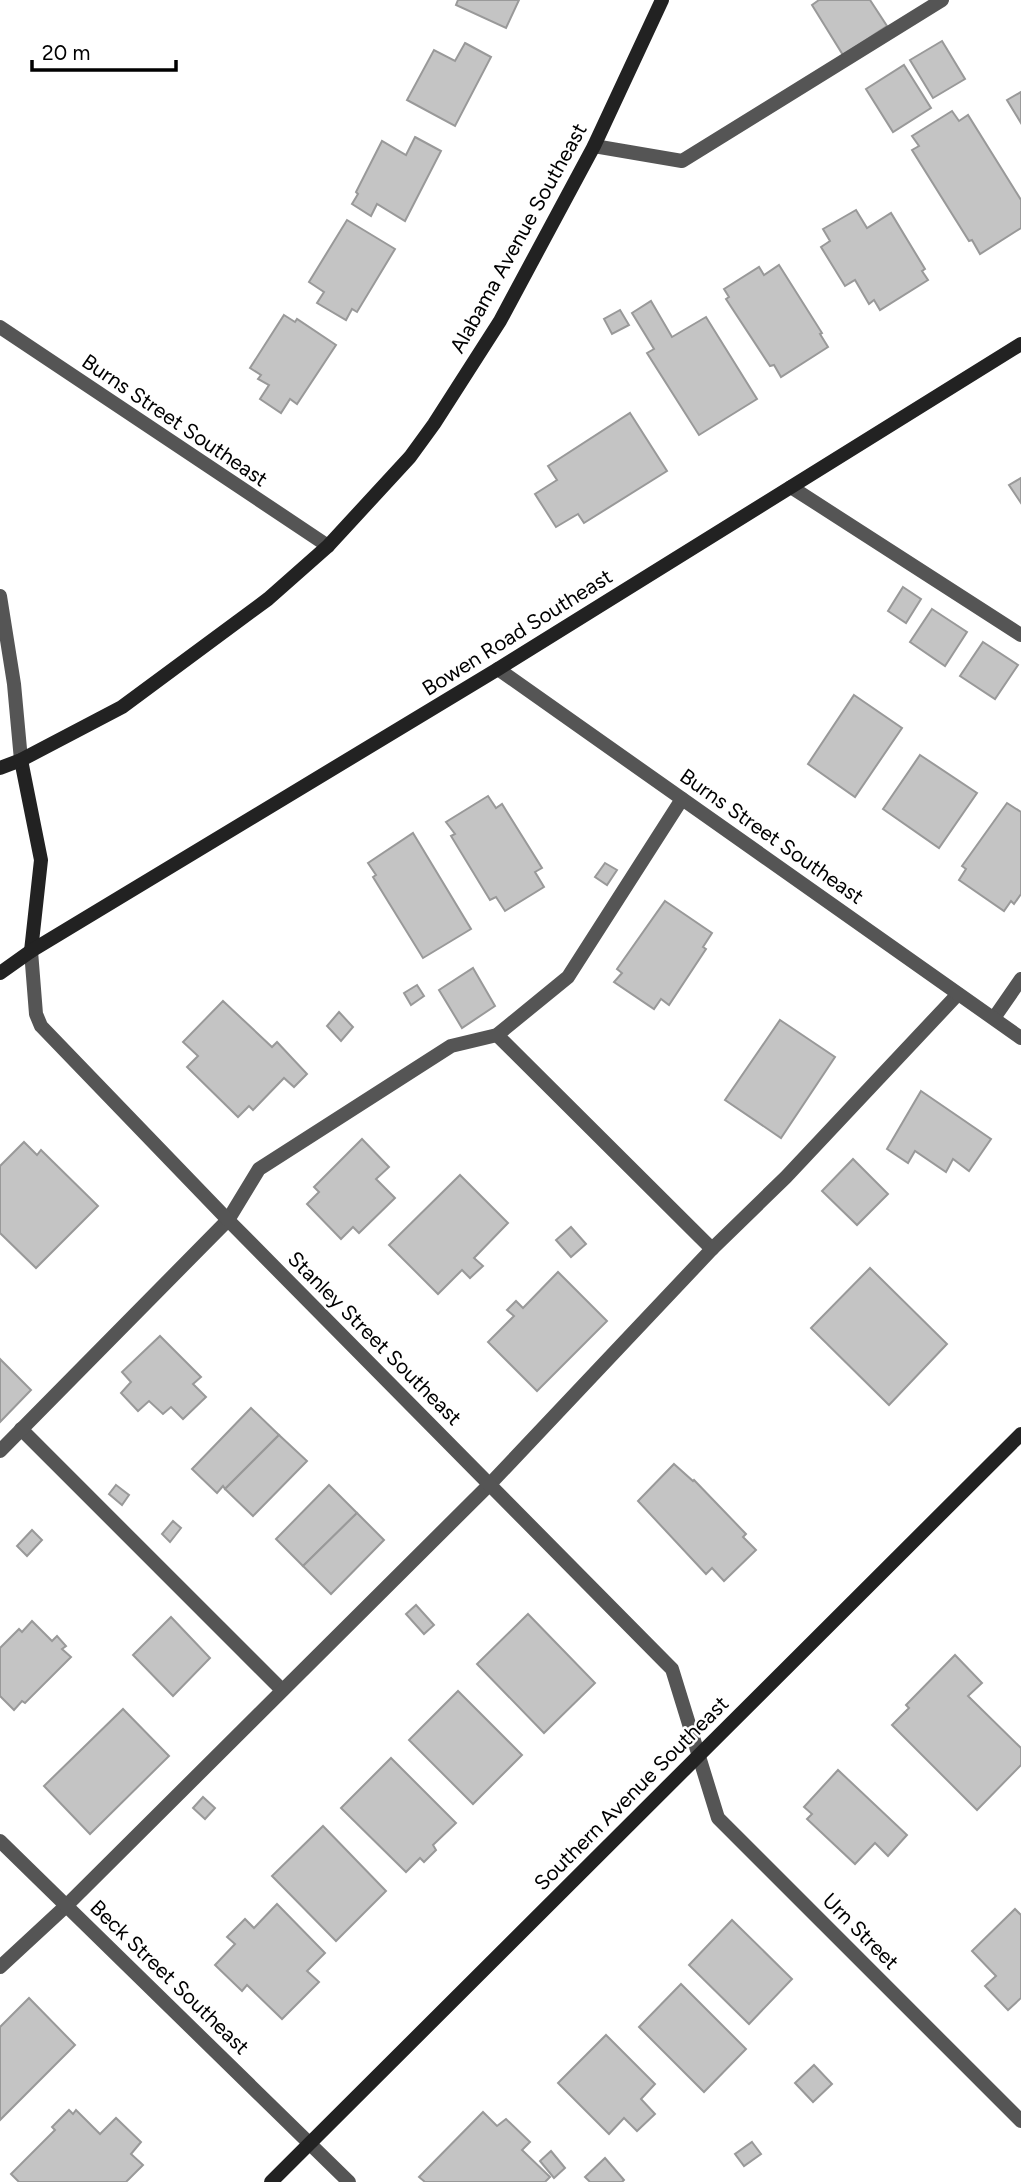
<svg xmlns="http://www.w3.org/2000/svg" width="1021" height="2182" font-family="Figtree,sans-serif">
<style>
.building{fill:#c4c4c4;stroke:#999;stroke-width:2}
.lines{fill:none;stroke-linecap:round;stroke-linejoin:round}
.lane{stroke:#555;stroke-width:14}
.street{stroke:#555;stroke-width:14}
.secondary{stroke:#222;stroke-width:14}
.labels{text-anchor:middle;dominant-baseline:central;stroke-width:5;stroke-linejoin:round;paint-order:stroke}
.street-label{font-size:21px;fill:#000;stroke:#fff}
</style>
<rect width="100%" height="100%" fill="#fff"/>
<g class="building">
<path d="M458,0H519L506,28L456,5Z"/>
<path d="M819,0H870L887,26L843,55L812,5Z"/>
<path d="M942,41L965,79L933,98L910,60Z"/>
<path d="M465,43L491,57L455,126L407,100L434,50L455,61Z"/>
<path d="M904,65L931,108L893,132L866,89Z"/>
<path d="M1021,92V123L1007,100Z"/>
<path d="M952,111L959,121L968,115L1021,200V228L980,254L972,240L969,241L912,150L919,146L912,136Z"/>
<path d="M415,137L441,151L405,221L377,204L371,216L352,204L358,194L356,192L382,141L406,155Z"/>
<path d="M856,210L867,228L891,213L925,269L922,271L928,280L880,310L874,300L869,304L855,280L845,286L821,247L830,241L823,229Z"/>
<path d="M347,220L395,249L357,312L352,309L346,320L317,303L324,292L309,282Z"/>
<path d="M779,265L822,333L820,334L828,347L781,377L774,365L770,366L726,299L729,297L724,289L759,267L764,275Z"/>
<path d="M651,301L672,337L706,317L757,399L699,435L647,353L654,349L632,313Z"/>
<path d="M620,310L629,325L612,334L604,319Z"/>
<path d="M284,315L295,322L297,319L336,345L297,404L290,399L281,413L260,399L269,385L258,379L261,375L250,368Z"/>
<path d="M630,413L667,471L584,523L578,514L556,527L535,494L557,480L548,466Z"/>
<path d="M1021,478V503L1009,485Z"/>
<path d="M903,587L921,599L906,623L888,611Z"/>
<path d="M932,609L967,632L945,666L910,642Z"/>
<path d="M983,642L1018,665L995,699L960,676Z"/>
<path d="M854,695L902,728L855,797L808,764Z"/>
<path d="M920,755L977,793L939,848L883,809Z"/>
<path d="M488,796L496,808L502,804L542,868L535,872L544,887L505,911L496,897L490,900L451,836L455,834L446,822Z"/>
<path d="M1007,803L1021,812V894L1014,904L1011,901L1004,911L959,880L966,869L962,866Z"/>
<path d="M413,833L471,929L423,958L373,877L376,875L368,863Z"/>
<path d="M605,863L617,870L607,885L595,877Z"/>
<path d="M665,901L712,933L703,947L706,949L669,1005L661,999L654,1009L614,982L622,973L617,969Z"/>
<path d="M473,968L495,1006L462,1028L439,990Z"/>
<path d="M417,985L424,996L411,1005L404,993Z"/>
<path d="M223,1001L272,1047L277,1042L307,1074L294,1087L284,1078L253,1110L249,1106L238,1117L187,1067L198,1056L183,1042Z"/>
<path d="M339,1012L353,1027L341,1041L327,1026Z"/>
<path d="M780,1020L835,1057L781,1138L725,1100Z"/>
<path d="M921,1091L991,1139L969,1171L953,1159L946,1172L915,1151L908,1163L887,1149Z"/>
<path d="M362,1139L389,1167L376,1179L395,1198L359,1233L353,1227L341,1239L307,1204L319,1192L314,1187Z"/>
<path d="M24,1142L37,1155L41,1150L98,1206L36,1268L0,1233V1166Z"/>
<path d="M853,1159L888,1194L857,1225L822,1191Z"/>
<path d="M460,1175L508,1223L474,1258L483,1266L470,1278L462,1270L438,1294L389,1245Z"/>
<path d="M571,1227L586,1244L571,1257L556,1240Z"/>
<path d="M870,1268L947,1344L889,1405L811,1328Z"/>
<path d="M558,1272L607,1321L537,1391L488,1342L514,1316L507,1310L516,1301L523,1308Z"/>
<path d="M160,1336L201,1377L193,1384L206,1397L183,1419L171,1407L163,1414L149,1401L138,1411L121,1393L131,1382L122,1372Z"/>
<path d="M0,1359L31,1390L0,1422Z"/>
<path d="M251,1408L279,1435L225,1489L223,1486L217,1493L192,1469Z"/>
<path d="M279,1435L307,1461L253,1516L225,1489Z"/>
<path d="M674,1464L693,1481L694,1480L746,1534L743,1537L756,1550L724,1581L712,1568L706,1574L638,1501Z"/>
<path d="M116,1485L129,1495L122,1505L109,1494Z"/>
<path d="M329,1485L357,1513L303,1566L276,1539Z"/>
<path d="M357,1513L384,1540L331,1594L303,1566Z"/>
<path d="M173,1521L181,1528L170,1542L162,1534Z"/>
<path d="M32,1530L42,1540L27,1556L17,1546Z"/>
<path d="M416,1605L434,1625L424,1634L406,1614Z"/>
<path d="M528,1614L595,1683L544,1733L477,1664Z"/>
<path d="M171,1617L210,1658L173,1696L133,1655Z"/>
<path d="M32,1621L52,1641L57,1636L66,1646L62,1649L71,1657L25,1703L22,1701L14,1710L0,1696V1648L19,1629L22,1632Z"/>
<path d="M955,1655L982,1683L968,1696L1021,1748V1765L977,1810L892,1725L909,1708L906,1705Z"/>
<path d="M458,1691L522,1755L473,1804L409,1740Z"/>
<path d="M123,1709L169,1756L90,1834L44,1786Z"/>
<path d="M391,1758L456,1823L433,1845L436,1850L424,1862L420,1858L406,1872L341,1808Z"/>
<path d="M838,1770L907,1835L888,1856L875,1843L855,1864L807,1819L812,1814L804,1807Z"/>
<path d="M203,1797L215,1808L205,1819L193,1808Z"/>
<path d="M323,1826L386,1891L336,1941L272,1876Z"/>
<path d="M277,1904L325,1953L307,1971L319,1982L282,2019L247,1985L242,1991L215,1965L235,1944L227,1937L245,1919L254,1928Z"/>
<path d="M1015,1909L1021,1915V1998L1008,2010L985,1986L996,1976L972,1951Z"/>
<path d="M732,1920L792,1979L749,2024L689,1965Z"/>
<path d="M681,1984L746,2049L704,2092L639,2027Z"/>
<path d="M29,1998L75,2045L0,2120V2027Z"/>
<path d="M606,2035L655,2084L641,2099L655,2114L637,2131L624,2118L609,2134L558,2083Z"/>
<path d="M814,2065L832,2084L813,2102L795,2083Z"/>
<path d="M69,2110L73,2114L76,2110L100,2134L116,2118L141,2142L131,2154L143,2165L126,2182H19L11,2174L55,2130L52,2127Z"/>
<path d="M483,2112L497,2126L506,2119L530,2142L522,2150L550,2177L545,2182H425L419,2177Z"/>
<path d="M752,2142L761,2154L744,2166L735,2154Z"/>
<path d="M551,2151L565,2168L554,2178L540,2161Z"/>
<path d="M605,2158L624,2180L622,2182H590L585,2177Z"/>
</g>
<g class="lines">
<g class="lane">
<path d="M594,146L682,161L942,0"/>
<path d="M791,487L1021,635"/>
<path d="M994,1018L1021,979"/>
<path d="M497,1035L712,1249"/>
<path d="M21,1429L282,1690"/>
<path d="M0,1451L228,1220L259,1169L451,1046L497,1035L568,977L682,799"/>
<path d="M0,1967L66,1906L490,1484L712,1249L786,1177L958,994"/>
</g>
<g class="street">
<path d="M0,327L328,546"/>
<path d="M0,596L14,684L21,760"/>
<path d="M498,669L1021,1038"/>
<path d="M31,951L36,1014L41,1026L228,1220L666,1663L672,1669L718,1818L1021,2121"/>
<path d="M0,1841L349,2182"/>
</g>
<g class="secondary">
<path d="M21,760L41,860L31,951"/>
<path d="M0,768L21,760L122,707L268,599L328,546L410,457L434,424L500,321L594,146L662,0"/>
<path d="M0,973L31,951L498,669L1021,344"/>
<path d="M271,2182L1021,1434"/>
</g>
</g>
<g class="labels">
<g class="street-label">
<text transform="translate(518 238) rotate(-61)">Alabama Avenue Southeast</text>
<text transform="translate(175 420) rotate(34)">Burns Street Southeast</text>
<text transform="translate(517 632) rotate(-32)">Bowen Road Southeast</text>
<text transform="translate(772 836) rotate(35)">Burns Street Southeast</text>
<text transform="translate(375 1338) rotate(45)">Stanley Street Southeast</text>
<text transform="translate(631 1793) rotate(-45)">Southern Avenue Southeast</text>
<text transform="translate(861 1931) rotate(45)">Urn Street</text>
<text transform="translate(170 1977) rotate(44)">Beck Street Southeast</text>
</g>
</g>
<path d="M32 60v10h144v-10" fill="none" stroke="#000000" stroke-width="3.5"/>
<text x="42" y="60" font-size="21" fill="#000000" stroke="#ffffff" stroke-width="5" paint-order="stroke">20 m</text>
</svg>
